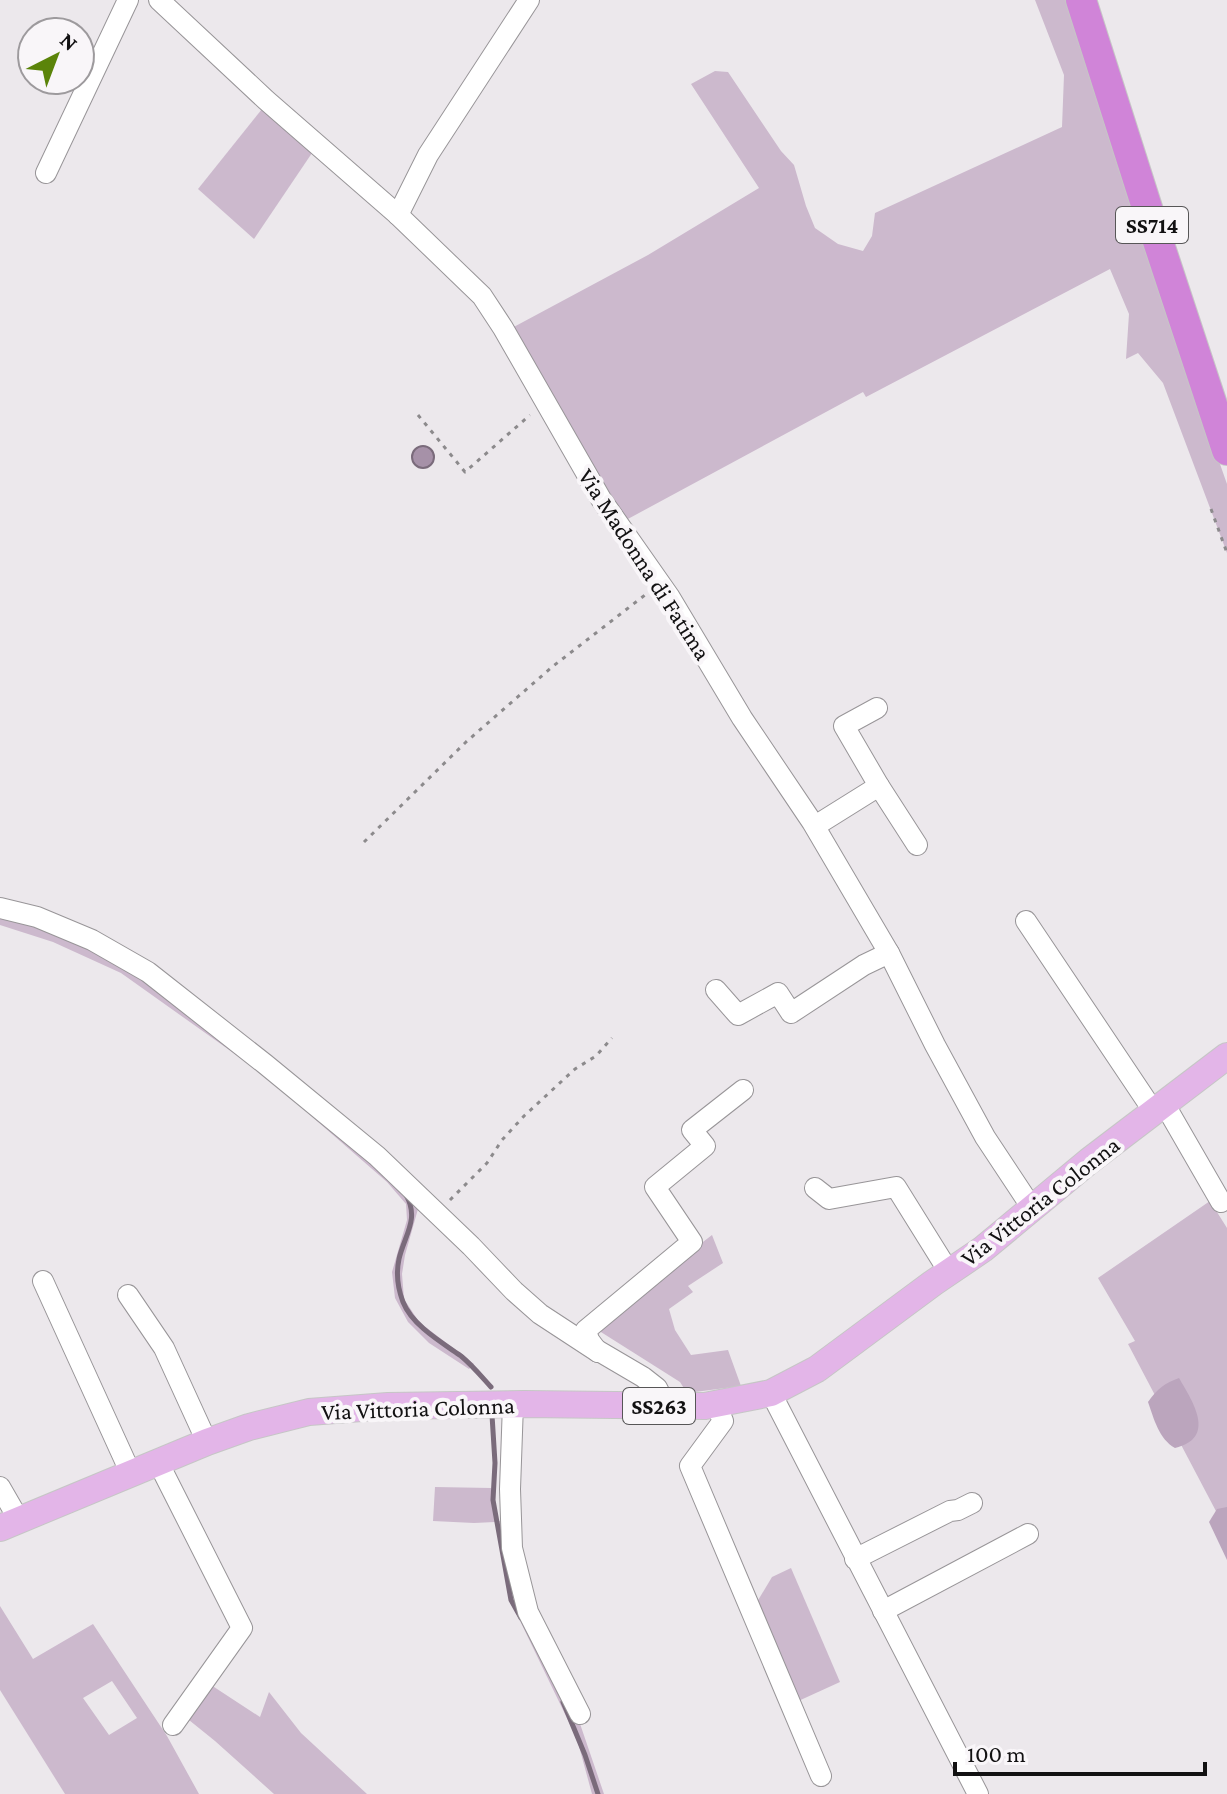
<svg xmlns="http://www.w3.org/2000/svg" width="1227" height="1794" font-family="'Crimson Pro',serif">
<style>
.green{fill:#ccb9cd;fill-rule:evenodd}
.forest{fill:#bba5bd}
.water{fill:#a691a8;stroke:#7a6b7b;stroke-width:2}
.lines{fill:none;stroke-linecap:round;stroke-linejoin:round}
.stream{stroke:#7a6b7b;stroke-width:5}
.minor-casing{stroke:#989598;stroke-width:22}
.major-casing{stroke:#c6c6c6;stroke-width:28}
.highway-casing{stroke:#c6c6c6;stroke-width:32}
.path{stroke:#8c8a8c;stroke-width:3;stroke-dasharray:4 6;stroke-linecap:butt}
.minor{stroke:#fff;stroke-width:20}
.major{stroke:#e3b5e8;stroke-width:26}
.highway{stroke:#d084d8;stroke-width:30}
.labels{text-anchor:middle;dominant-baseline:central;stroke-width:8;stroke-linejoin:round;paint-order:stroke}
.shield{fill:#f9f6f9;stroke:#575657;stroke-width:2}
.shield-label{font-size:22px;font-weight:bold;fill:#121112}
.street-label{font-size:24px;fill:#121112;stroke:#f9f6f9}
</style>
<rect width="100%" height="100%" fill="#ece8ec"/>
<g class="green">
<path d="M1035,0H1068L1171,325L1227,484V553L1163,383L1138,353L1126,359L1129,314L1110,269L866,397L863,392L626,520L510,329L648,255L759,188L691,84L715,71L728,72L781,151L794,165L806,206L815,228L838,244L863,251L872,236L875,213L1062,127L1064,75Z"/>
<path d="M262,109L312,153L254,239L198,189Z"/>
<path d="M0,914L52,928L130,965L420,1202L405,1255L402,1274L404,1299L419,1322L474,1364L469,1369L429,1343L408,1322L395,1298L392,1272L407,1220L406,1204L387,1182L263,1074L121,973L53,942L0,925Z"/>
<path d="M1210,1201L1227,1228V1532L1128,1344L1135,1341L1098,1278Z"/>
<path d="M712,1235L723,1263L688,1286L693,1292L669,1309L675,1330L691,1355L728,1350L741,1386L687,1393L680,1382L593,1327Z"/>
<path d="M435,1487L491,1488L495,1521H500L514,1597L577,1715L604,1794H592L577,1739L509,1598L496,1523L495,1522L474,1523L433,1521Z"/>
<path d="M791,1568L840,1682L794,1703L754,1607L772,1577Z"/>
<path d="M0,1606L33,1659L93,1624L167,1736L199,1794H65L0,1690ZM112,1681L137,1718L109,1735L83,1698Z"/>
<path d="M211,1685L260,1717L269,1692L301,1733L367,1794H274L215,1741L184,1716Z"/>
</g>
<g class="forest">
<path d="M1179,1378C1193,1402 1217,1438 1175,1448C1159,1439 1154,1419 1148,1402C1157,1389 1165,1383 1179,1378Z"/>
<path d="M1227,1507V1560L1209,1522L1217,1509Z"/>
</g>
<circle class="water" cx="423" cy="457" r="11"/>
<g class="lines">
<g class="stream">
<path d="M406,1195C420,1219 404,1236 399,1259C396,1273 398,1289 403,1302C412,1325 441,1342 461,1356C472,1365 481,1376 491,1387"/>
<path d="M492,1415L495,1463L493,1500L511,1600L521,1618"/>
<path d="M563,1702L585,1755L598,1794"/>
</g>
<g class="minor-casing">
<g id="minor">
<path d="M159,0L266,100L398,215L482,296L503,328L601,499L669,596L742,718L812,822L889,953L935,1045L985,1137L1032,1208"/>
<path d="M46,173L128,0"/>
<path d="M398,215L428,155L529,0"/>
<path d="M877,708L844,726L879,786L917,845"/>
<path d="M815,826L879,786"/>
<path d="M0,908L37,917L92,940L148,972L265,1064L377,1156L471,1246L514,1291L540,1314L598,1352"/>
<path d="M1026,921L1154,1112"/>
<path d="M716,990L738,1015L778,993L791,1013L864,965L889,953"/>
<path d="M1165,1105L1221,1202"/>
<path d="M815,1188L829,1199L896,1187L949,1272"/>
<path d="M43,1281L131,1474"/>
<path d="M128,1295L164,1348L207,1442"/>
<path d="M597,1350L643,1377L657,1388L666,1406"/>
<path d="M598,1352L589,1340L586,1330L692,1242L655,1187L705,1146L692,1130L743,1090"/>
<path d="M771,1393L978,1794"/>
<path d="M513,1404L510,1489L512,1548L528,1612L580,1714"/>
<path d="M716,1405L723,1421L690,1466L821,1776"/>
<path d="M158,1462L242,1628L173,1725"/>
<path d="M0,1487L19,1520"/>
<path d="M855,1559L950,1511L958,1510L972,1503"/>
<path d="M883,1611L1028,1534"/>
</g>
</g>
<g class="major-casing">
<path id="major" d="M0,1528L207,1442L249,1427L309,1412L388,1406L524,1404L705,1406L771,1393L817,1369L933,1283L983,1249L1089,1161L1227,1056"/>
</g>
<g class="highway-casing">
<path id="highway" d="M1081,0L1150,217L1227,450"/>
</g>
<g class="path">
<path d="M418,415L465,472L530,415"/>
<path d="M1211,509L1227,553"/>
<path d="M364,842L466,742L552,667L645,595"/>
<path d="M450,1200L487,1163L502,1140L524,1116L575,1069L596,1056L612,1038"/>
</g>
<use href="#minor" class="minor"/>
<use href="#major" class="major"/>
<use href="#highway" class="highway"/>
</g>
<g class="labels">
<g class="shield">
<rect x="1116" y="207" width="72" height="36" rx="6"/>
<rect x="623" y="1388" width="72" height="36" rx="6"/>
</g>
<g class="shield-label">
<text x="1152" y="225">SS714</text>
<text x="659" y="1406">SS263</text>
</g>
<g class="street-label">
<text transform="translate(645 564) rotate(57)">Via Madonna di Fatima</text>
<text transform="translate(1040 1201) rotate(-38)">Via Vittoria Colonna</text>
<text transform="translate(418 1408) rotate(-2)">Via Vittoria Colonna</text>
</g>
</g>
<g transform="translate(56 56) rotate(42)"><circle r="38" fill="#f9f6f9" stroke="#9d9a9d" stroke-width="2"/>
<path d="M0-6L14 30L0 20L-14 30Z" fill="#5b840a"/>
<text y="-12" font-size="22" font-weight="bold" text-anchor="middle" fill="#121112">N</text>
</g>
<path d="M955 1762v12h250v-12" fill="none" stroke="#121112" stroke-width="4"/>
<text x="967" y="1762" font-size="24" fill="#121112" stroke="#f9f6f9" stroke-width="6" paint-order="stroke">100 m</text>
</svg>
